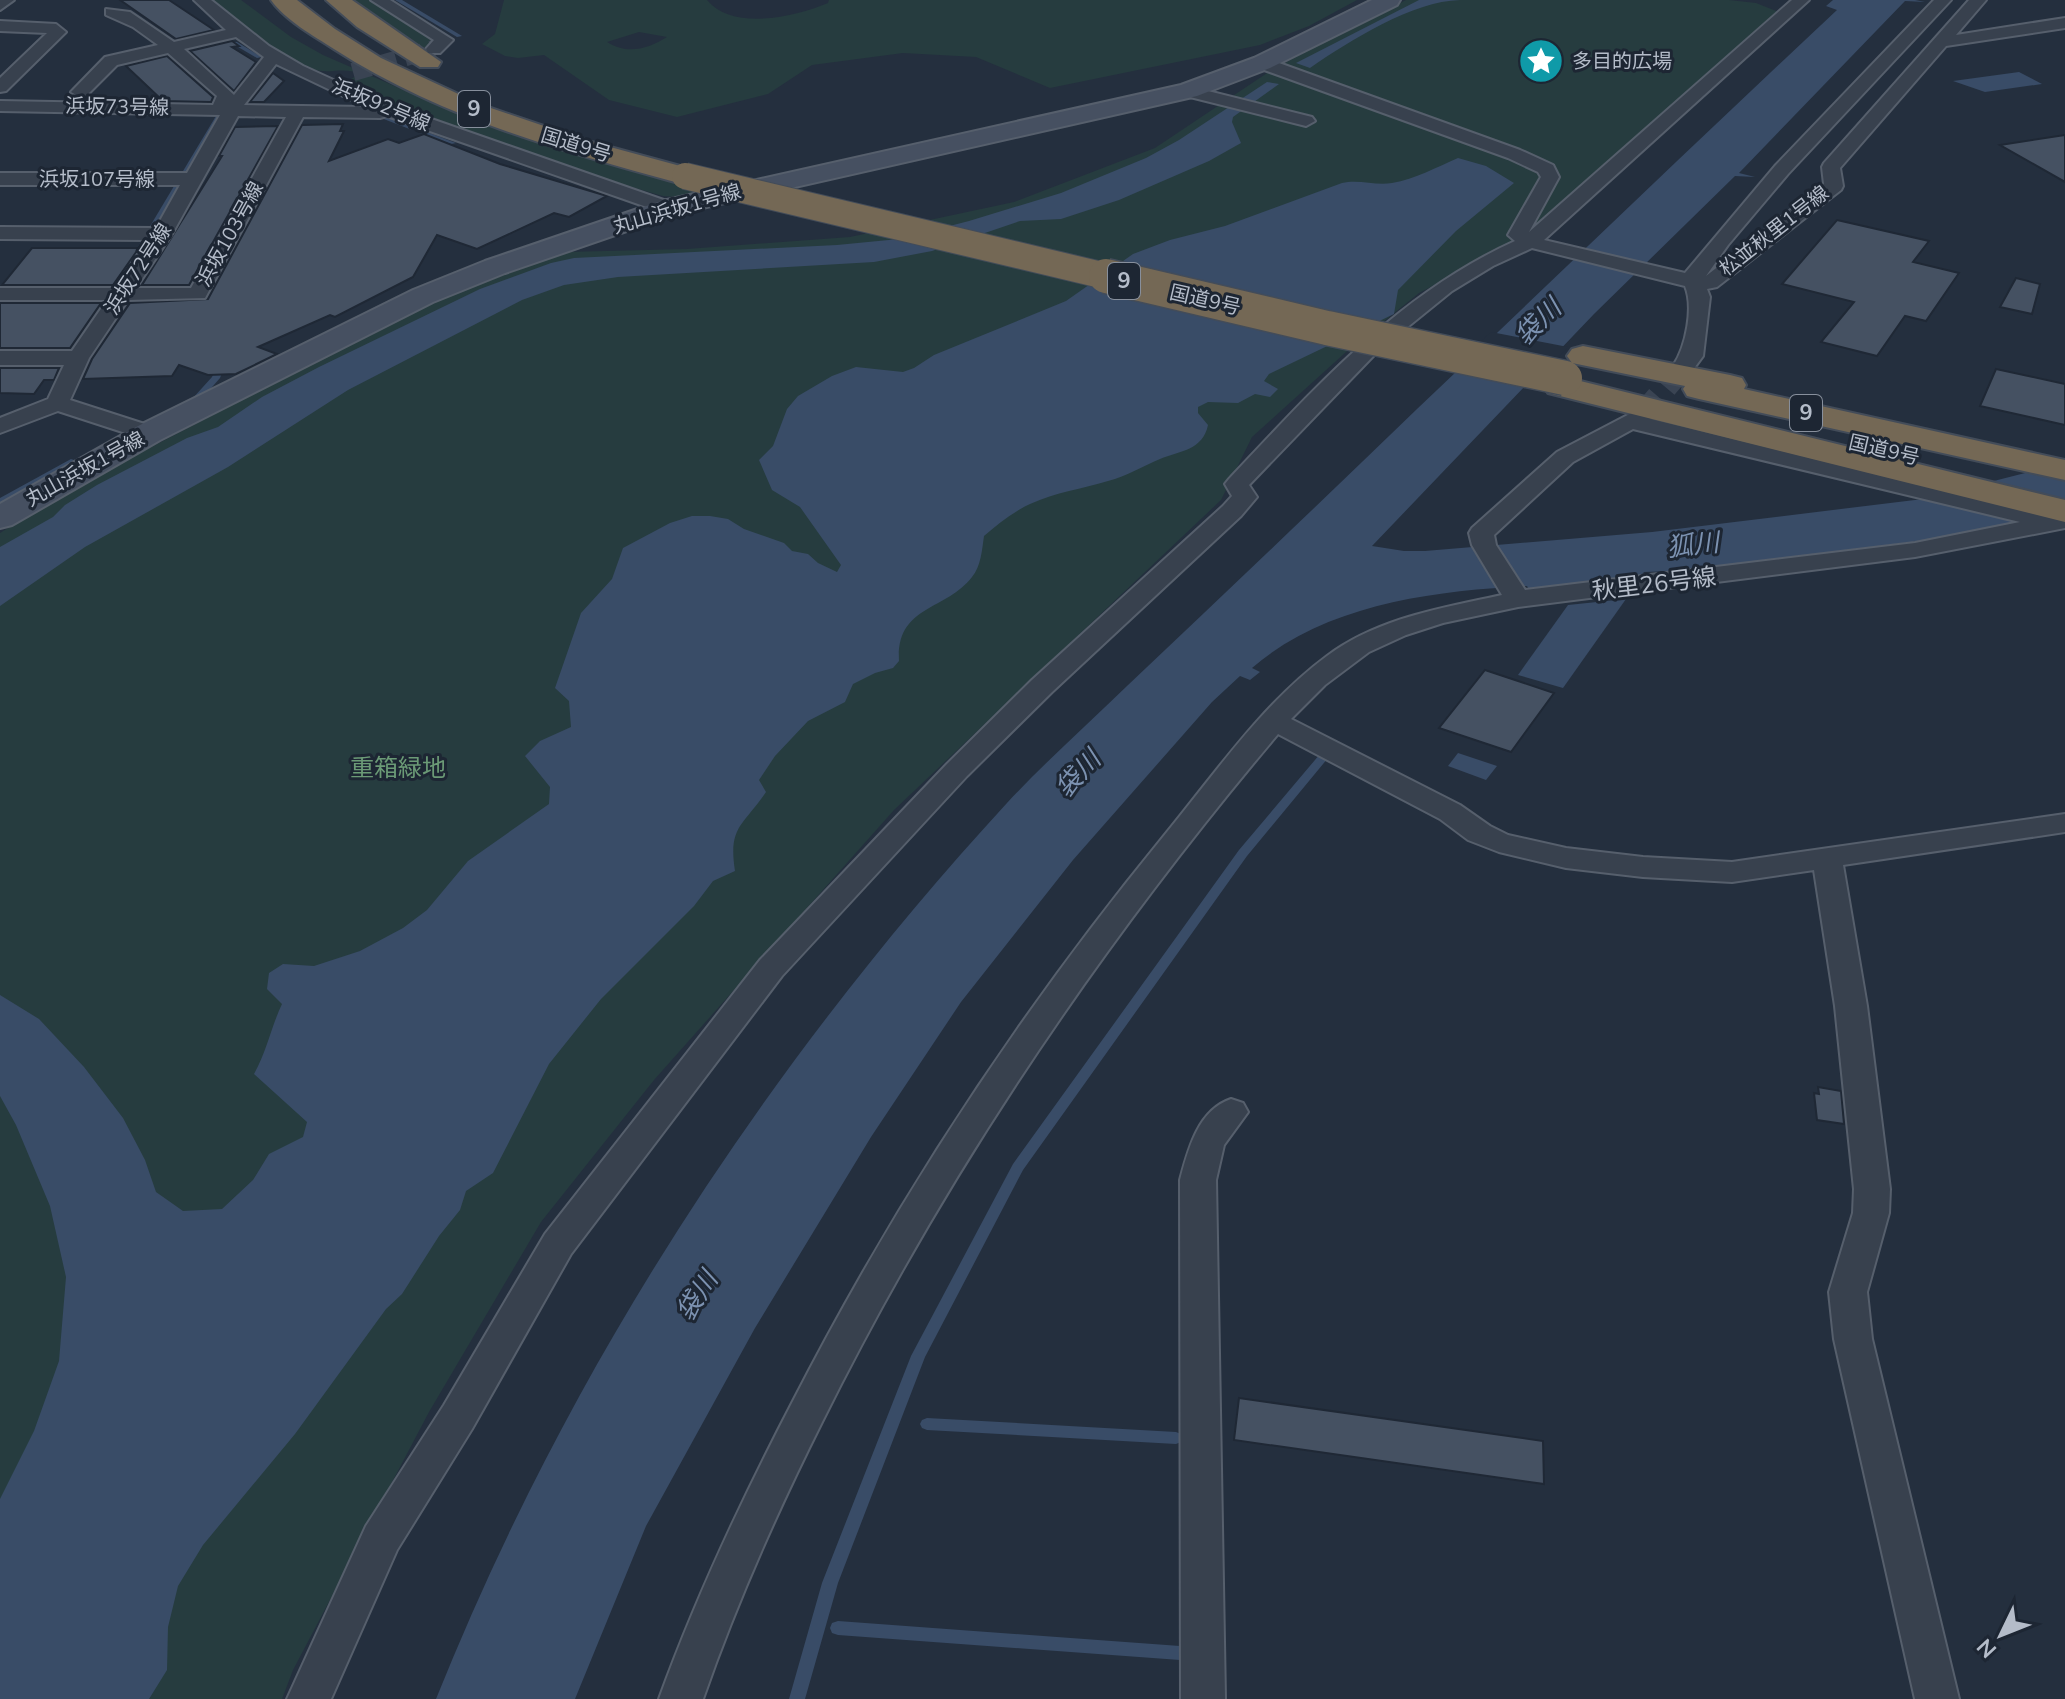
<svg xmlns="http://www.w3.org/2000/svg" width="2065" height="1699" font-family="'Nunito Sans','Noto Sans JP',sans-serif">
<style>
.green{fill:#263c3f;fill-rule:evenodd}
.water{fill:#394c67}
.pier{fill:#242f3e}
.lines{fill:none;stroke-linecap:round;stroke-linejoin:round}
.stream{fill:#394c67;fill-rule:evenodd}
.building{fill:#455162;stroke:#1f2835;stroke-width:2}
.street-tunnel-far1{stroke:#3a4453;stroke-width:18;stroke-dasharray:18 9;stroke-linecap:butt}
.street-tunnel{stroke:#3a4453;stroke-width:23;stroke-dasharray:23 12;stroke-linecap:butt}
.street-casing{stroke:#565f6c;stroke-width:4}
.secondary-casing{stroke:#565f6c;stroke-width:4}
.highway-casing{stroke:#434c59;stroke-width:4}
.street{fill:#38414e;fill-rule:evenodd}
.secondary{fill:#465061;fill-rule:evenodd}
.highway{fill:#746855;fill-rule:evenodd}
.highway-bridge-far1-casing{stroke:#434c59;stroke-width:28;stroke-linecap:butt}
.highway-bridge-casing{stroke:#434c59;stroke-width:37;stroke-linecap:butt}
.highway-bridge-far1{stroke:#746855;stroke-width:26}
.highway-bridge{stroke:#746855;stroke-width:34}
.labels{text-anchor:middle;dominant-baseline:central;stroke-width:6;stroke-linejoin:round;paint-order:stroke}
.far-poi-label{font-size:20px;fill:#b4bcc9;stroke:#1d2633;text-anchor:start}
.far-street-label{font-size:20px;fill:#b4bcc9;stroke:#1d2633}
.shield{fill:#1d2633;stroke:#878f9c;stroke-width:2}
.shield-label{font-size:22px;font-weight:bold;fill:#b4bcc9}
.street-label{font-size:24px;fill:#b4bcc9;stroke:#1d2633}
.park-label{font-size:24px;fill:#6b9a76;stroke:#1d2633}
.water-label{font-size:26px;font-style:italic;fill:#7c92b1;stroke:#1d2633}
</style>
<rect width="100%" height="100%" fill="#242f3e"/>
<g class="green">
<path d="M208,0H241L291,37L323,55L436,104L558,148L704,190L678,197L663,196L575,171L394,107L348,85L349,80L360,74C344,66 329,75 312,69C273,56 239,25 208,0Z"/>
<path d="M350,0H373L433,38L434,45L423,48Z"/>
<path d="M504,0H707C733,32 797,16 828,3L829,0H1357L1309,26L1260,45L1050,88L976,57L903,53L812,65L768,94L677,117L609,100L544,55L518,58L505,56L482,44L495,34ZM639,32L667,37C648,49 627,55 607,42Z"/>
<path d="M1406,0H1729L1756,3L1781,13L1533,234L1419,293L1346,352L1252,437L1221,500L894,810L654,1080L541,1222L429,1412L293,1670L282,1699H0V533L76,486L427,304L566,252L687,249L850,237L1014,202L1155,148L1273,69Z"/>
</g>
<g class="water">
<path d="M1419,0H1460C1413,1 1349,41 1310,68L1296,63Z"/>
<path d="M1833,0H1915L1925,2L1905,1L1739,173L1755,177L1735,176L1594,314L1372,546L1404,551H1425L1652,532L1923,499L2065,463V513L1953,537L1673,571L1644,572L1641,576L1587,581L1530,591L1527,586C1433,591 1326,604 1252,668L1260,672L1250,680L1240,676L1212,702L1073,860L961,1002L871,1137L755,1328L646,1526L575,1699H436C568,1369 767,1064 1007,803C1045,762 1087,725 1127,686C1224,594 1321,502 1417,409C1557,276 1696,142 1837,10L1826,6Z"/>
<path d="M2019,72L2042,84L1985,92L1953,81Z"/>
<path d="M1267,82L1279,84L1233,117L1232,122L1241,143L1209,161L1119,200L1061,219L1020,221L932,251L874,262L618,277L564,285L522,300L348,390L228,467L85,547L0,606V547L53,517L65,505L97,485L187,438L218,427L262,397L319,367L480,289L551,263L574,258L837,245L899,239L969,221L1061,193L1146,158L1179,140Z"/>
<path d="M1458,158L1486,166L1514,183L1456,231L1398,290L1394,314L1269,374L1264,381L1278,389L1270,397L1255,394L1238,403L1208,402L1198,407V413L1208,425C1203,450 1180,451 1160,459C1143,466 1127,476 1108,481C1082,489 1056,492 1030,504C1013,512 998,524 984,536C982,550 981,566 972,577C946,611 896,605 899,661L893,668L875,673L853,684L845,702L808,721L775,756L759,780L766,792C743,826 728,826 735,871L713,881L694,906L601,999L549,1064L493,1173L466,1191L460,1210L439,1236L402,1294L386,1309L295,1434L203,1545L178,1586L168,1627L167,1670L149,1699H0V1499L34,1431L59,1361L66,1277L50,1206L16,1125L0,1096V995L39,1019L84,1067L123,1118L145,1160L156,1192L183,1211L222,1209L253,1180L269,1154L303,1137L307,1122L254,1074C267,1051 271,1027 282,1004L267,989L269,973L283,964L314,966L360,951L403,928L427,910L468,861L549,804L550,787L525,756L540,741L571,727L569,701L555,688L581,613L612,579L623,548L670,523L692,516H710L728,519L744,529L784,543L792,551L808,554L818,563L837,572L841,565L800,507L772,490L759,460L773,446L787,409L798,396L832,376L856,367L903,372L914,368L934,355L1066,301L1133,254L1170,240L1225,226L1342,183C1359,179 1376,186 1392,183C1415,179 1437,167 1458,158Z"/>
<path d="M1626,599L1563,688L1518,675L1568,605Z"/>
<path d="M1458,753L1497,766L1486,780L1448,766Z"/>
</g>
<path class="pier" d="M1491,332L1568,347L1531,386L1453,369Z"/>
<g class="lines">
<g class="stream">
<path d="M395,0H402L462,36L457,37Z"/>
<path d="M233,42H237L262,57L257,58L233,44Z"/>
<path d="M219,111L224,112L136,263L129,265L128,263Z"/>
<path d="M378,113L416,128L417,129L412,130L376,116L375,115Z"/>
<path d="M423,132H427L456,143L451,144L423,134Z"/>
<path d="M220,359L227,361L220,378L199,402H193V398L212,377Z"/>
<path d="M71,459L74,460V464L0,505V498Z"/>
<path d="M1324,753L1329,756L1328,758L1247,856L1023,1170L925,1357L838,1583L805,1699H789L822,1583L911,1356L1013,1164L1239,850L1320,754Z"/>
<path d="M927,1418L1176,1432L1181,1434L1183,1438L1181,1442L1176,1444L927,1430L922,1428L920,1424L922,1420Z"/>
<path d="M838,1621L1180,1646L1186,1648L1188,1653L1186,1658L1180,1660L838,1635L832,1633L830,1628L832,1623Z"/>
</g>
</g>
<g class="building">
<path d="M120,0H169L214,30L176,39Z"/>
<path d="M232,41L239,46L232,47L256,62L234,91L190,51Z"/>
<path d="M167,56L213,97L211,102L163,101L126,66Z"/>
<path d="M273,73L284,81L264,102H250Z"/>
<path d="M343,124L340,131H344L329,161L388,139L399,143L424,134L500,164L607,196L569,217L554,213L477,249L437,235L413,277L335,317L330,315L258,347L277,354L236,374L208,375L179,365L172,376L83,379L92,359L130,303L208,299L302,125Z"/>
<path d="M278,126L189,285H142L222,156H219L235,127Z"/>
<path d="M2065,135V182L2000,145Z"/>
<path d="M1837,220L1929,241L1913,262L1959,273L1926,321L1905,316L1877,356L1821,342L1854,302L1782,284Z"/>
<path d="M32,248H139L113,285H2Z"/>
<path d="M2016,278L2040,284L2032,314L2000,307Z"/>
<path d="M0,303H101L70,348H0Z"/>
<path d="M0,368H59L54,380H44L34,394L0,393Z"/>
<path d="M1996,369L2065,384V425L1980,406Z"/>
<path d="M1485,670L1554,693L1511,752L1439,728Z"/>
<path d="M1818,1087L1841,1091L1844,1124L1817,1120L1814,1093L1819,1094Z"/>
<path d="M1239,1398L1543,1441L1544,1484L1234,1440Z"/>
</g>
<g class="lines">
<path class="street-tunnel-far1" d="M353,72L434,49"/>
<path class="street-tunnel" d="M1643,414L1684,366"/>
<g class="street-casing">
<g id="street">
<path d="M0,0H14L0,10Z"/>
<path d="M194,0H211L269,46L303,66L377,100L675,204L678,208L668,214L661,212L387,116L380,118L303,117L205,298L128,300L89,358L70,400L157,428L161,433L157,438H141L58,411L0,433V418L48,399L64,365H0V351H72L107,300H0V288H115L148,240L0,239V227L156,228L180,185H0V173H187L220,115L0,111V101L213,105L217,96L168,53L117,65L86,96L80,97L71,92L105,57L158,45L133,27L106,15V9L130,12L174,42L226,30ZM236,37L264,57L234,95L184,49ZM276,64L366,107L244,105ZM238,116L286,117L191,288H136L172,234Z"/>
<path d="M371,0H390L453,40L440,53H428L426,49L434,40Z"/>
<path d="M1792,0H1809L1544,240L1685,273L1775,166L1934,0H1951L1788,174L1728,245L1706,276L1824,184L1822,167L1824,163L1969,0H1986L1956,35L2065,18V28L1946,46L1840,168L1843,186L1841,190L1717,287L1707,289L1710,297L1703,356L1692,371H1676L1673,366C1686,347 1694,307 1685,286L1532,248L1493,266L1452,291L1378,351L1249,485L1257,497L1241,516L1052,692L967,776L782,976L571,1254L472,1429L397,1550L331,1699H287L366,1526L444,1405L545,1234L760,960L947,764L1032,680L1223,506L1232,496L1225,484L1229,479C1315,388 1398,294 1515,241L1508,235L1541,177L1538,172L1508,158L1256,67L1254,63L1256,59H1268L1520,150L1553,165L1559,177L1529,232Z"/>
<path d="M0,21L56,24L66,32L6,91L0,92V78L47,33L0,31Z"/>
<path d="M1188,86L1312,117L1315,121L1306,126L1182,95L1179,91Z"/>
<path d="M1643,407L1651,409L1654,414L1650,419L2051,516L2065,514V528L1915,557L1518,607L1443,623L1406,635L1369,652L1325,685L1291,719L1460,805L1490,826L1508,835L1566,848L1643,857L1732,862L2065,814V832L1843,865L1867,1006L1890,1189L1889,1213L1867,1292L1872,1339L1959,1699H1915L1834,1339L1829,1292L1853,1213L1854,1189L1835,1006L1814,870L1732,882L1643,877L1566,868L1499,852L1468,840L1440,819L1278,734C1100,945 945,1174 822,1422C777,1512 736,1604 703,1699H659C696,1597 742,1499 792,1403C895,1202 1019,1013 1163,837C1214,775 1262,704 1327,656C1378,618 1442,608 1502,595L1472,545L1469,533L1472,528L1557,452ZM1633,429L2020,522L1915,543L1525,590L1496,545L1494,535L1573,462Z"/>
<path d="M1231,1099L1243,1103L1248,1112L1224,1145L1216,1180L1225,1699H1181L1180,1180C1188,1150 1198,1110 1231,1099Z"/>
</g>
</g>
<g class="secondary-casing">
<path id="secondary" d="M1372,0H1400L1397,5L1270,68L1197,96L676,214L505,273L433,302L160,440L12,525L0,528V504L138,426L413,290L485,261L658,202L1181,85L1254,58Z"/>
</g>
<g class="highway-casing">
<g id="highway">
<path d="M271,0H297L335,29L381,58L482,105L588,141L695,170L699,176L695,182L685,184L675,182C557,150 438,116 334,49C314,36 285,20 271,0Z"/>
<path d="M326,0H352L441,62L438,67H420L357,27Z"/>
<path d="M1583,346L1730,375L1742,378L1746,385L1744,389L2065,460V480L1699,399L1687,396L1683,389L1685,386L1572,363L1567,356L1572,349Z"/>
<path d="M1560,376L2065,500V522L1548,393L1544,386L1548,379Z"/>
</g>
</g>
<use href="#street" class="street"/>
<use href="#secondary" class="secondary"/>
<use href="#highway" class="highway"/>
<g class="highway-bridge-far1-casing">
<path id="highway-bridge-far1" d="M685,176L1114,278"/>
</g>
<g class="highway-bridge-casing">
<path id="highway-bridge" d="M1106,276L1327,328L1565,378"/>
</g>
<use href="#highway-bridge-far1" class="highway-bridge-far1"/>
<use href="#highway-bridge" class="highway-bridge"/>
</g>
<defs>
<g id="sight-disc" transform="scale(2.3)"><circle r="9.5" fill="#0f9aa8" stroke="#1d2633"/><path d="M0-6L1.8-2.2L6-1.7L2.9 1.2L3.7 5.4L0 3.3L-3.7 5.4L-2.9 1.2L-6-1.7L-1.8-2.2Z" fill="#fff"/></g>
</defs>
<g fill-rule="evenodd">
<use href="#sight-disc" x="1541" y="61"/>
</g>
<g class="labels">
<g class="far-poi-label">
<text x="1572" y="61">多目的広場</text>
</g>
<g class="far-street-label">
<text transform="translate(381 105) rotate(23)">浜坂92号線</text>
<text transform="translate(117 107) rotate(1)">浜坂73号線</text>
<text transform="translate(576 145) rotate(17)">国道9号</text>
<text x="97" y="179">浜坂107号線</text>
<text transform="translate(677 209) rotate(-16)">丸山浜坂1号線</text>
<text transform="translate(1774 231) rotate(-38)">松並秋里1号線</text>
<text transform="translate(230 234) rotate(-61)">浜坂103号線</text>
<text transform="translate(138 269) rotate(-57)">浜坂72号線</text>
<text transform="translate(1205 300) rotate(13)">国道9号</text>
<text transform="translate(1884 450) rotate(13)">国道9号</text>
<text transform="translate(85 469) rotate(-29)">丸山浜坂1号線</text>
</g>
<g class="shield">
<rect x="458" y="91" width="32" height="36" rx="6"/>
<rect x="1108" y="263" width="32" height="36" rx="6"/>
<rect x="1790" y="395" width="32" height="36" rx="6"/>
</g>
<g class="shield-label">
<text x="474" y="109">9</text>
<text x="1124" y="281">9</text>
<text x="1806" y="413">9</text>
</g>
<g class="street-label">
<text transform="translate(1654 584) rotate(-7)">秋里26号線</text>
</g>
<g class="park-label">
<text x="398" y="768">重箱緑地</text>
</g>
<g class="water-label">
<text transform="translate(1538 322) rotate(-44)">袋川</text>
<text transform="translate(1693 545) rotate(-6)">狐川</text>
<text transform="translate(1078 774) rotate(-47)">袋川</text>
<text transform="translate(697 1296) rotate(-57)">袋川</text>
</g>
</g>
<g transform="translate(2001 1635) rotate(227)" stroke="#1d2633" stroke-width="6" paint-order="stroke">
<path d="M0-6L14 30L0 20L-14 30Z" fill="#b4bcc9"/>
<text y="-12" font-size="22" font-weight="bold" text-anchor="middle" fill="#b4bcc9">N</text>
</g>
</svg>
